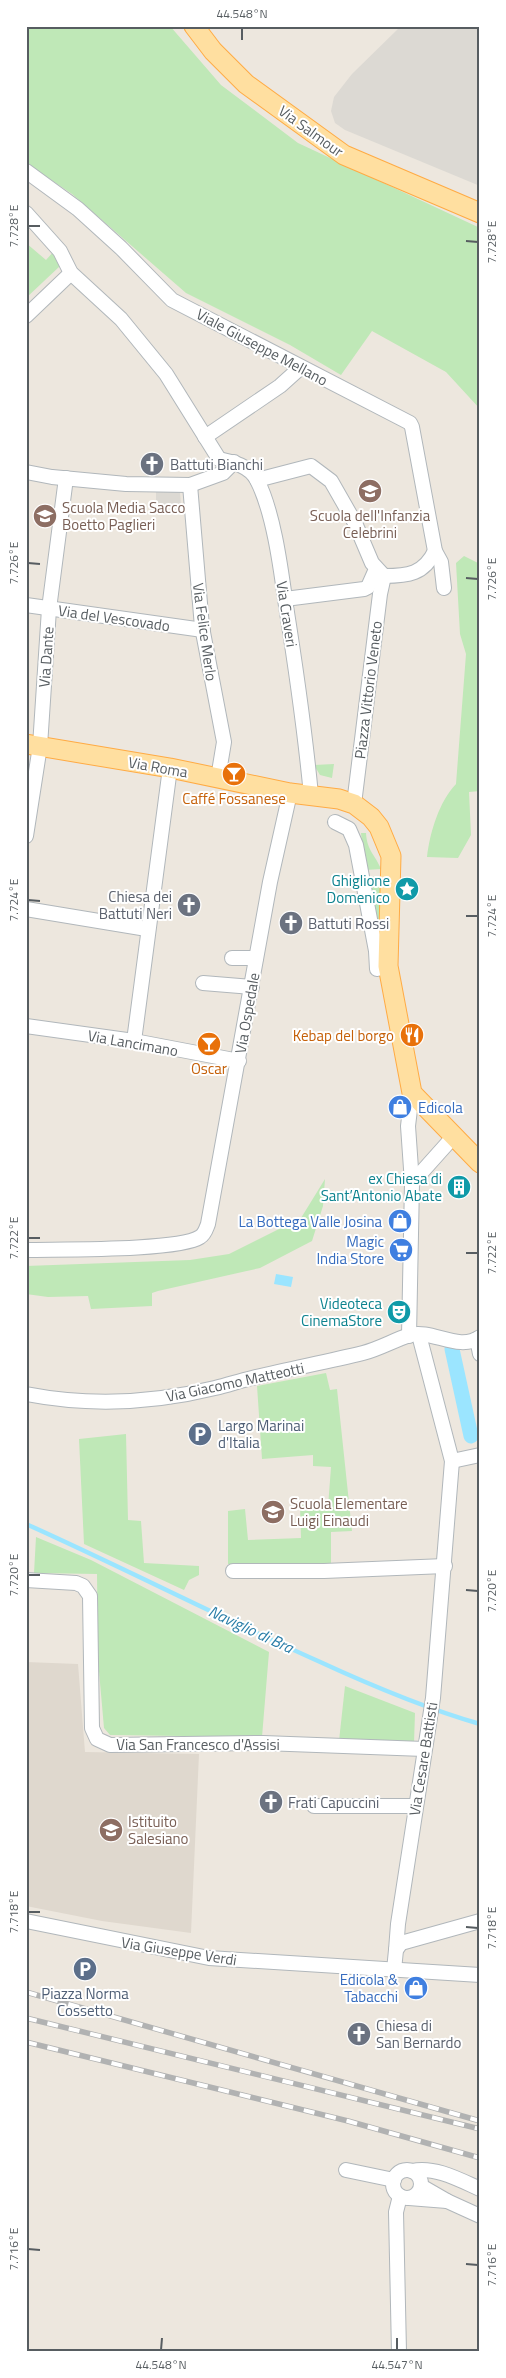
<svg xmlns="http://www.w3.org/2000/svg" width="506" height="2378" font-family="'Titillium Web',sans-serif">
<style>
.industrial{fill:#dcd9d3}
.education{fill:#dfd8ce}
.green{fill:#bfe8b7}
.water{fill:#9be5ff}
.lines{fill:none;stroke-linecap:round;stroke-linejoin:round}
.stream{stroke:#9be5ff;stroke-width:4.5}
.canal{stroke:#9be5ff;stroke-width:15}
.minor-casing{stroke:#b1b7bb;stroke-width:16}
.major-casing{stroke:#ffab44;stroke-width:21}
.minor{stroke:#fff;stroke-width:14}
.major{stroke:#ffdfa0;stroke-width:19}
.rail-casing{stroke:#b1b2b2;stroke-width:5.5}
.rail{stroke:#fff;stroke-width:4;stroke-dasharray:11;stroke-linecap:butt}
.ticks{fill:none;stroke:#575d61;stroke-width:2}
.labels{text-anchor:middle;dominant-baseline:central;stroke-width:4;stroke-linejoin:round;paint-order:stroke}
.street-label{font-size:15px;fill:#575d61;stroke:#fff}
.worship-label{font-size:15px;fill:#5b616d;stroke:#fff;text-anchor:start}
.education-label{font-size:15px;fill:#785e54;stroke:#fff;text-anchor:start}
.food-label{font-size:15px;fill:#c56008;stroke:#fff}
.culture-label{font-size:15px;fill:#0d838f;stroke:#fff;text-anchor:end}
.shop-label{font-size:15px;fill:#366cbe;stroke:#fff;text-anchor:end}
.service-label{font-size:15px;fill:#4e5e75;stroke:#fff;text-anchor:start}
.water-label{font-size:16px;font-style:italic;fill:#2b7ea8;stroke:#fff}
.neatline{fill:none;stroke:#575d61;stroke-width:2}
.ticks-label{font-size:12px;text-anchor:middle;fill:#575d61}
</style>
<rect width="100%" height="100%" fill="#ede7de"/>
<g class="industrial">
<path d="M401,26H480V186L345,130L335,123L331,111L334,97L352,74Z"/>
<path d="M156,491L180,492L181,506L156,507Z"/>
</g>
<path class="education" d="M26,1662L78,1664L85,1752L199,1754L191,1933L102,1921L26,1906Z"/>
<g class="green">
<path d="M26,26H170L221,85L298,143L480,228V409L446,372L372,331L341,375L290,345L186,293L72,194L26,163Z"/>
<path d="M26,243L46,260L55,250L60,266L26,298Z"/>
<path d="M464,556L480,564V791L469,792L471,835L458,858L427,857C430,832 439,802 456,784L466,654L460,634L456,563Z"/>
<path d="M334,764L332,778L320,775L314,765Z"/>
<path d="M361,833H366C367,851 375,854 381,869L365,870Z"/>
<path d="M382,876L379,944L366,877Z"/>
<path d="M325,1179L323,1206L312,1241L260,1268L158,1291L152,1293V1306L91,1309L88,1296L48,1297L26,1294V1266L190,1260L229,1254L301,1218Z"/>
<path d="M326,1373L330,1390L337,1389L352,1531L331,1532V1565L228,1564V1511L245,1509L248,1540L301,1538L300,1505L328,1507L331,1467L313,1466V1455L262,1459L257,1386Z"/>
<path d="M126,1434L128,1520L141,1521L144,1563L199,1566V1575L189,1580L184,1590L84,1544L79,1439Z"/>
<path d="M36,1537L91,1560L269,1652L262,1737L110,1735L104,1728L98,1660L97,1574L34,1573Z"/>
<path d="M345,1686L415,1713L414,1743L339,1741Z"/>
</g>
<path class="water" d="M276,1274L293,1277L291,1287L274,1284Z"/>
<g class="lines">
<path class="stream" d="M26,1524C124,1568 219,1617 318,1661C370,1685 424,1708 480,1724"/>
<path class="canal" d="M452,1349L471,1436"/>
<g class="minor-casing">
<g id="minor">
<path d="M26,171L78,209L121,248L172,300L410,423L412,427L435,551L441,562L444,588"/>
<path d="M26,213L60,251L71,273L121,319L166,374L219,459"/>
<path d="M26,316L71,273"/>
<path d="M205,437L280,386L300,368"/>
<path d="M219,459C233,462 250,466 257,480C274,513 281,570 286,606C296,669 305,732 311,795"/>
<path d="M26,472L52,477L126,484L190,485L223,473L234,462"/>
<path d="M257,480L311,466L331,481L355,523L372,563L384,576L380,594L354,804"/>
<path d="M190,485L202,627L224,742L218,778"/>
<path d="M384,576C408,576 424,574 435,551"/>
<path d="M285,599L364,589L368,587L376,569"/>
<path d="M26,605L203,630"/>
<path d="M335,822L349,829L356,845L376,951L377,969"/>
<path d="M26,836L40,746L49,609L66,478"/>
<path d="M26,909L147,929"/>
<path d="M232,958H256"/>
<path d="M203,983L252,987"/>
<path d="M26,1026L134,1041L239,1061"/>
<path d="M134,1041L170,768"/>
<path d="M412,1183L408,1126L412,1093"/>
<path d="M26,1250C58,1249 179,1251 200,1237C205,1234 206,1229 208,1224L270,882L290,793"/>
<path d="M409,1336L412,1183L454,1136"/>
<path d="M477,1339L480,1354"/>
<path d="M26,1394C88,1406 154,1403 215,1388C228,1385 239,1381 252,1378C289,1369 326,1362 363,1353C379,1349 394,1340 410,1335C432,1329 459,1352 480,1337"/>
<path d="M452,1461L480,1455"/>
<path d="M233,1571H324L445,1566"/>
<path d="M26,1580L76,1583L83,1586L90,1596L92,1728L97,1739L110,1745L263,1743L424,1749"/>
<path d="M314,1806H415"/>
<path d="M26,1921L209,1958L480,1975"/>
<path d="M396,1950L398,1924L433,1698L452,1461L419,1335"/>
<path d="M394,1970L396,1950L401,1943L480,1921"/>
<path d="M346,2170L394,2180"/>
<circle cx="407" cy="2184" r="14"/>
<path d="M412,2171C435,2166 460,2180 480,2189"/>
<path d="M409,2198L447,2201L421,2186"/>
<path d="M447,2201L480,2216"/>
<path d="M399,2352L396,2212L400,2196"/>
</g>
</g>
<g class="major-casing">
<g id="major">
<path d="M194,26L213,51L246,84L344,155L480,213"/>
<path d="M26,744L170,768L290,793L339,799L354,804L371,817L379,827L391,856L388,966L412,1093L480,1163"/>
</g>
</g>
<use href="#minor" class="minor"/>
<use href="#major" class="major"/>
<g class="rail-casing">
<g id="rail">
<path d="M26,1992L480,2121"/>
<path d="M26,2018L480,2129"/>
<path d="M26,2042L348,2121L480,2158"/>
</g>
</g>
<use href="#rail" class="rail"/>
</g>
<path class="ticks" d="M242,40V28M28,226H40M466,241L478,242M28,563L40,564M466,578L478,579M28,900L40,901M466,916H478M28,1238H40M466,1253H478M28,1575H40M466,1590L478,1591M28,1912H40M466,1927L478,1928M28,2249L40,2250M466,2264L478,2265M161,2350L162,2338M397,2350V2338"/>
<defs>
<g id="church-disc" transform="scale(1.25)"><circle r="9.5" fill="#6b7280" stroke="#fff"/><path d="M-1.2-6h2.4v3.5h3.3v2.4h-3.3V6h-2.4V-.1h-3.3v-2.4h3.3Z" fill="#fff"/></g>
<g id="school-disc" transform="scale(1.25)"><circle r="9.5" fill="#8d6e63" stroke="#fff"/><path d="M0-5L7-2L0 1L-7-2ZM-4 1L0 2.5L4 1V4Q0 6-4 4Z" fill="#fff"/></g>
<g id="bar-disc" transform="scale(1.25)"><circle r="9.5" fill="#e8710a" stroke="#fff"/><path d="M-6-5H6L.8 .8V4.5H3.5V6h-7V4.5H-.8V.8Z" fill="#fff"/></g>
<g id="sight-disc" transform="scale(1.25)"><circle r="9.5" fill="#0f9aa8" stroke="#fff"/><path d="M0-6L1.8-2.2L6-1.7L2.9 1.2L3.7 5.4L0 3.3L-3.7 5.4L-2.9 1.2L-6-1.7L-1.8-2.2Z" fill="#fff"/></g>
<g id="restaurant-disc" transform="scale(1.25)"><circle r="9.5" fill="#e8710a" stroke="#fff"/><path d="M-5-6h1v4h1v-4h1v4h1v-4h1v5L-1.5 .5V6h-2V.5L-5-1ZM5-6V6H3V1.5H1.5Q1.5-4 5-6Z" fill="#fff"/></g>
<g id="shop-disc" transform="scale(1.25)"><circle r="9.5" fill="#3f7fe0" stroke="#fff"/><path d="M-5-2.5h2.3a2.7 3.5 0 0 1 5.4 0H5L5.5 6h-11ZM-1.5-2.5h3a1.5 2.3 0 0 0-3 0Z" fill="#fff"/></g>
<g id="building-disc" transform="scale(1.25)"><circle r="9.5" fill="#0f9aa8" stroke="#fff"/><path d="M-4-6H4V6H1V3H-1V6H-4ZM-2.5-4.3h1.7v1.8h-1.7ZM.8-4.3h1.7v1.8H.8ZM-2.5-1h1.7V.8h-1.7ZM.8-1h1.7V.8H.8Z" fill="#fff"/></g>
<g id="supermarket-disc" transform="scale(1.25)"><circle r="9.5" fill="#3f7fe0" stroke="#fff"/><path d="M-6-5.5h2.5l.6 2H6L4.5 2H-2.5L-4.4-4H-6ZM-1.5 3.2a1.3 1.3 0 1 0 .1 0ZM3 3.2a1.3 1.3 0 1 0 .1 0Z" fill="#fff"/></g>
<g id="theatre-disc" transform="scale(1.25)"><circle r="9.5" fill="#0f9aa8" stroke="#fff"/><path d="M-5-5.5Q0-4 5-5.5V0Q5 5 0 6Q-5 5-5 0ZM-3.3-2.5H-1v1.5H-3.3ZM1-2.5H3.3v1.5H1ZM-2.8 1Q0 5.5 2.8 1Z" fill="#fff"/></g>
<g id="parking-disc" transform="scale(1.25)"><circle r="9.5" fill="#5c6f8a" stroke="#fff"/><path d="M-3.5-5.5H1a3.5 3.5 0 0 1 0 7H-1V5.5H-3.5ZM-1-3.4V-.6H.8a1.4 1.4 0 0 0 0-2.8Z" fill="#fff"/></g>
</defs>
<g fill-rule="evenodd">
<use href="#church-disc" x="152" y="464"/>
<use href="#school-disc" x="370" y="491"/>
<use href="#school-disc" x="45" y="516"/>
<use href="#bar-disc" x="234" y="774"/>
<use href="#sight-disc" x="407" y="889"/>
<use href="#church-disc" x="189" y="905"/>
<use href="#church-disc" x="291" y="923"/>
<use href="#restaurant-disc" x="412" y="1035"/>
<use href="#bar-disc" x="209" y="1044"/>
<use href="#shop-disc" x="400" y="1107"/>
<use href="#building-disc" x="459" y="1187"/>
<use href="#shop-disc" x="400" y="1221"/>
<use href="#supermarket-disc" x="401" y="1250"/>
<use href="#theatre-disc" x="399" y="1312"/>
<use href="#parking-disc" x="200" y="1434"/>
<use href="#school-disc" x="273" y="1512"/>
<use href="#church-disc" x="271" y="1802"/>
<use href="#school-disc" x="111" y="1830"/>
<use href="#parking-disc" x="85" y="1969"/>
<use href="#shop-disc" x="416" y="1988"/>
<use href="#church-disc" x="359" y="2034"/>
</g>
<g class="labels">
<g class="street-label">
<text transform="translate(311 131) rotate(36)">Via Salmour</text>
<text transform="translate(262 347) rotate(28)">Viale Giuseppe Mellano</text>
<text transform="translate(287 614) rotate(81)">Via Craveri</text>
<text transform="translate(114 618) rotate(8)">Via del Vescovado</text>
<text transform="translate(205 632) rotate(82)">Via Felice Merlo</text>
<text transform="translate(46 657) rotate(-86)">Via Dante</text>
<text transform="translate(368 690) rotate(-83)">Piazza Vittorio Veneto</text>
<text transform="translate(158 767) rotate(10)">Via Roma</text>
<text transform="translate(247 1013) rotate(-80)">Via Ospedale</text>
<text transform="translate(133 1043) rotate(10)">Via Lancimano</text>
<text transform="translate(235 1382) rotate(-12)">Via Giacomo Matteotti</text>
<text x="198" y="1744">Via San Francesco d'Assisi</text>
<text transform="translate(423 1759) rotate(-81)">Via Cesare Battisti</text>
<text transform="translate(179 1951) rotate(9)">Via Giuseppe Verdi</text>
</g>
<g class="worship-label">
<text x="170" y="464">Battuti Bianchi</text>
<text x="172" y="896" text-anchor="end">Chiesa dei<tspan x="172" dy="17">Battuti Neri</tspan></text>
<text x="308" y="923">Battuti Rossi</text>
<text x="288" y="1802">Frati Capuccini</text>
<text x="376" y="2025">Chiesa di<tspan x="376" dy="17">San Bernardo</tspan></text>
</g>
<g class="education-label">
<text x="62" y="507">Scuola Media Sacco<tspan x="62" dy="17">Boetto Paglieri</tspan></text>
<text x="370" y="515" text-anchor="middle">Scuola dell'Infanzia<tspan x="370" dy="17">Celebrini</tspan></text>
<text x="290" y="1503">Scuola Elementare<tspan x="290" dy="17">Luigi Einaudi</tspan></text>
<text x="128" y="1821">Istituito<tspan x="128" dy="17">Salesiano</tspan></text>
</g>
<g class="food-label">
<text x="234" y="798">Caffé Fossanese</text>
<text x="394" y="1035" text-anchor="end">Kebap del borgo</text>
<text x="209" y="1068">Oscar</text>
</g>
<g class="culture-label">
<text x="390" y="880">Ghiglione<tspan x="390" dy="17">Domenico</tspan></text>
<text x="442" y="1178">ex Chiesa di<tspan x="442" dy="17">Sant’Antonio Abate</tspan></text>
<text x="382" y="1303">Videoteca<tspan x="382" dy="17">CinemaStore</tspan></text>
</g>
<g class="shop-label">
<text x="418" y="1107" text-anchor="start">Edicola</text>
<text x="382" y="1221">La Bottega Valle Josina</text>
<text x="384" y="1241">Magic<tspan x="384" dy="17">India Store</tspan></text>
<text x="398" y="1979">Edicola &amp;<tspan x="398" dy="17">Tabacchi</tspan></text>
</g>
<g class="service-label">
<text x="218" y="1425">Largo Marinai<tspan x="218" dy="17">d'Italia</tspan></text>
<text x="85" y="1993" text-anchor="middle">Piazza Norma<tspan x="85" dy="17">Cossetto</tspan></text>
</g>
<g class="water-label">
<text transform="translate(251 1629) rotate(25)">Naviglio di Bra</text>
</g>
</g>
<rect width="506" height="2378" fill="none" stroke="#ffffff" stroke-width="55"/>
<rect x="28" y="28" width="450" height="2322" class="neatline"/>
<g class="ticks-label">
<text x="242" y="18">44.548°N</text>
<text transform="translate(14 226) rotate(-90)" y="4">7.728°E</text>
<text transform="translate(492 242) rotate(-90)" y="4">7.728°E</text>
<text transform="translate(14 563) rotate(-90)" y="4">7.726°E</text>
<text transform="translate(492 579) rotate(-90)" y="4">7.726°E</text>
<text transform="translate(14 900) rotate(-90)" y="4">7.724°E</text>
<text transform="translate(492 916) rotate(-90)" y="4">7.724°E</text>
<text transform="translate(14 1238) rotate(-90)" y="4">7.722°E</text>
<text transform="translate(492 1253) rotate(-90)" y="4">7.722°E</text>
<text transform="translate(14 1575) rotate(-90)" y="4">7.720°E</text>
<text transform="translate(492 1591) rotate(-90)" y="4">7.720°E</text>
<text transform="translate(14 1912) rotate(-90)" y="4">7.718°E</text>
<text transform="translate(492 1928) rotate(-90)" y="4">7.718°E</text>
<text transform="translate(14 2249) rotate(-90)" y="4">7.716°E</text>
<text transform="translate(492 2265) rotate(-90)" y="4">7.716°E</text>
<text x="161" y="2369">44.548°N</text>
<text x="397" y="2369">44.547°N</text>
</g>
</svg>
